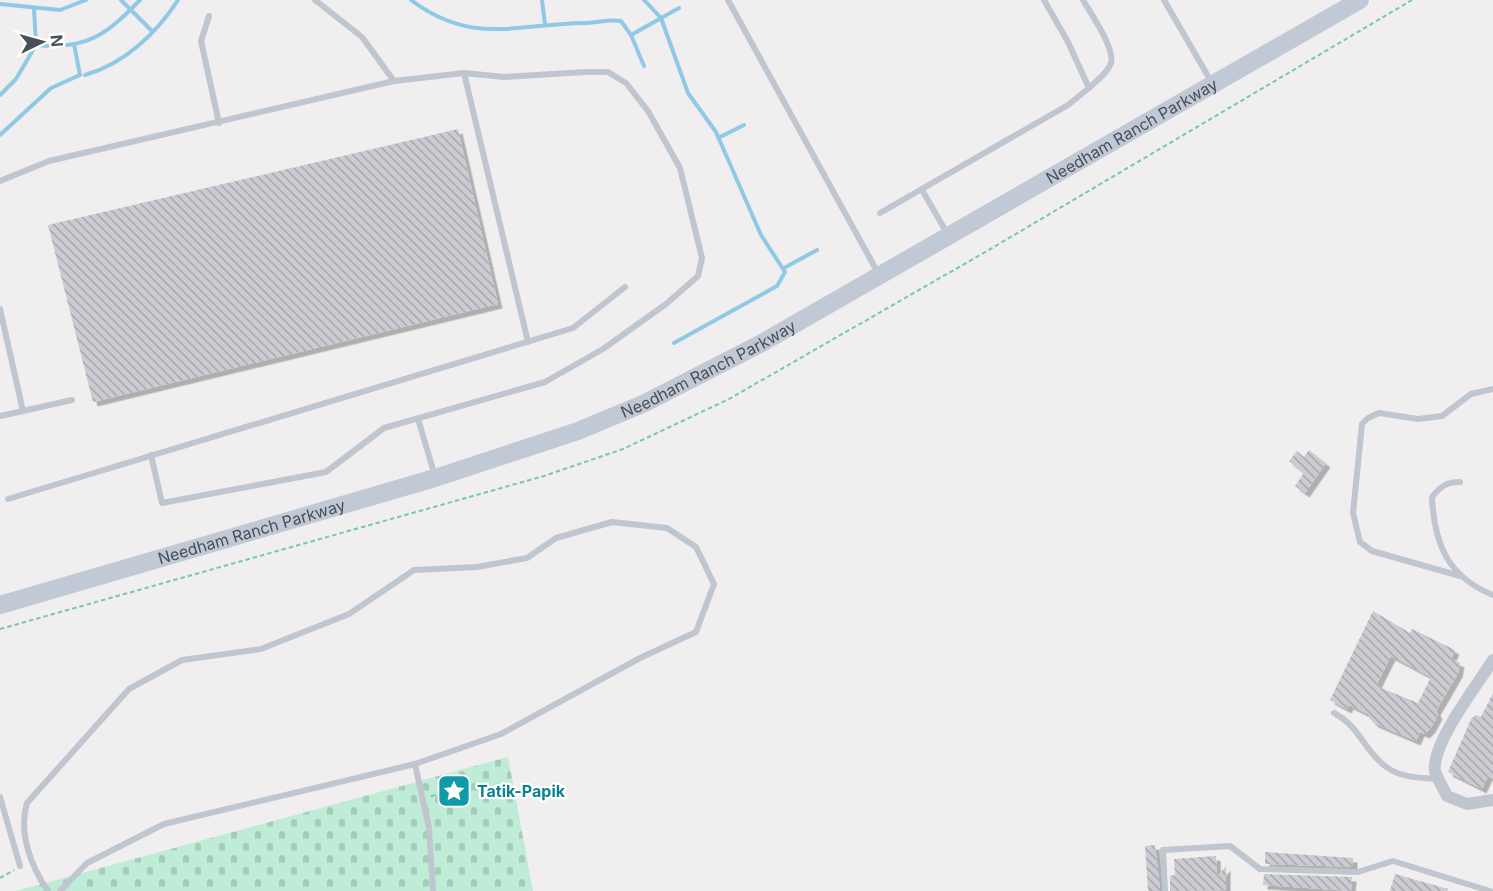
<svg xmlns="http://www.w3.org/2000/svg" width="1493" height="891" font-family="Inter,sans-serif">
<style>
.cemetery{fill:url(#cemetery-stones)}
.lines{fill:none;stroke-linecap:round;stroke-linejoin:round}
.stream{stroke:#8fc9e6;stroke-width:4}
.building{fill:url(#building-back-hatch);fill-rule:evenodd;filter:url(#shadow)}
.path{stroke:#79c7aa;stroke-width:2;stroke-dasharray:4.5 3;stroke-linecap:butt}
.lane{stroke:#bfc6cf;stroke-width:6}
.street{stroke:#bfc6cf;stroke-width:12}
.secondary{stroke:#c2c9d6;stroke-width:18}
.labels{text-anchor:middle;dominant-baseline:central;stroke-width:4.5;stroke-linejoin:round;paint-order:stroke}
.street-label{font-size:16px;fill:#474f5a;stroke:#fff}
.culture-label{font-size:16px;font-weight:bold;fill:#0d838f;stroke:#fff;text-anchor:start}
</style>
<defs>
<pattern id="cemetery-stones" width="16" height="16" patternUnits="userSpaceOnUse" patternTransform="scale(1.5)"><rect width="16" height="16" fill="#bfecd6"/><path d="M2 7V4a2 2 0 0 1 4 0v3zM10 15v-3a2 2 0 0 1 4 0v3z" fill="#a6ccba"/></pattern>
<pattern id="building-back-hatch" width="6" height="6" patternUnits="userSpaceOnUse" patternTransform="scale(1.5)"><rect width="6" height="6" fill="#cbccd2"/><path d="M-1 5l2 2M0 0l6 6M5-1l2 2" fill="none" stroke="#a7a8ad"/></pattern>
<filter id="shadow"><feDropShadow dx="4.5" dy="4.5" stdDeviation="0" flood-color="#0004"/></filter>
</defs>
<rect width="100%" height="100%" fill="#f0eeee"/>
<path class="cemetery" d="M508,757L533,891H16Z"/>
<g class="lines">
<g class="stream">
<path d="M121,0L151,30"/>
<path d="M411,0C472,46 516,24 584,23C596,23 609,19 621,21L631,35L644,66"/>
<path d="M542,0L545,24"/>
<path d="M644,0L661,18L688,93L716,132L761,235L785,272L777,286L674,343"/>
<path d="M0,4L60,10L86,0"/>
<path d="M631,35L679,8"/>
<path d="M36,45C87,50 106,35 140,0"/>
<path d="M85,75C124,64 157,33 178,0"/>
<path d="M0,95L16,79L36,45L34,8"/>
<path d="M0,135L51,88L80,75L74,44"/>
<path d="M718,138L744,125"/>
<path d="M784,268L817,250"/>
</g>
</g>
<g class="building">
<path d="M458,129L498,304L93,402L48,225Z"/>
<path d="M1309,450L1326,463L1305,493L1295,486L1304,473L1289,461L1297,451L1304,457Z"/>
<path d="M1373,611L1410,633L1412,629L1455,650L1451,659L1460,663L1458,673L1436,711L1438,715L1431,728L1425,734L1420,732L1416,741L1374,723L1369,718L1370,715L1349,705L1347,709L1330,700ZM1391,656L1431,677L1418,703L1376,686Z"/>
<path d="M1493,693V779L1488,776L1482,789L1448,772L1471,719L1476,715L1481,717Z"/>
<path d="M1155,845L1160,891H1148L1145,846Z"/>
<path d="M1265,852L1353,858V867L1265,864Z"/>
<path d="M1216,856L1217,877L1226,866V890L1170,891V876L1175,875L1174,859Z"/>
<path d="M1264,874L1352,877L1351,891L1263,885Z"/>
<path d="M1395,874L1448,889L1447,891H1390Z"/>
</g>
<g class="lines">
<g class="path">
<path d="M0,629L544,476L623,449L729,399L987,251L1412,0"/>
<path d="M431,796L450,792"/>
<path d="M0,878L14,870"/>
</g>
<g class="lane">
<path d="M315,0L362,37L394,81"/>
<path d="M728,0L878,273"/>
<path d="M1083,0C1091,14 1115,48 1111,63C1107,74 1096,81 1089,88"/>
<path d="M1164,0L1212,83"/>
<path d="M209,16L201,41L219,123"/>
<path d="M464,73L528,342"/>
<path d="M0,181L49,161L394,81L464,73L504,77L585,72H608L626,83L648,111L680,168L702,258L698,276L666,304L603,349L545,382L384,428L326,472L162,503L151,455"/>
<path d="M922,190L947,233"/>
<path d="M880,213L1068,105L1089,88L1068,42L1044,0"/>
<path d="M0,309L23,411L72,400"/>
<path d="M0,416L23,411"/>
<path d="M418,419L435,476"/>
<path d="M1460,482C1446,482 1440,487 1432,497C1434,544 1448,577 1493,595"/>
<path d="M8,499L573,328L625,287"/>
<path d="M1460,576L1372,551L1360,542L1353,513L1362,424L1368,418L1379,413L1418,419L1442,416L1471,394L1493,389"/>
<path d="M1334,713C1360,727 1364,750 1385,766C1400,778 1421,778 1438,779"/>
<path d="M415,764L429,828L433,891"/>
<path d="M0,797L20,866"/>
<path d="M48,891C31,867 18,832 27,803L129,689L182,660L261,649L349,614L414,570L477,567L527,558L556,538L612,522L667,528L696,547L714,584L696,632L640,658L501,734L415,764L164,824L87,863L60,891"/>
<path d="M1165,891L1163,850L1230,846L1260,869L1358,872L1393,861L1490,891"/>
</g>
<path class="street" d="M1493,660C1478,684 1431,744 1435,771C1437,779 1444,789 1447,796L1467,804L1493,800"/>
<path class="secondary" id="s1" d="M0,605L435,478L578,431L645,403L760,344L1360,0"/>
</g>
<defs>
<g id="sight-square" transform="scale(1.725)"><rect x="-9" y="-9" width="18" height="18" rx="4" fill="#0f9aa8" stroke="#fff"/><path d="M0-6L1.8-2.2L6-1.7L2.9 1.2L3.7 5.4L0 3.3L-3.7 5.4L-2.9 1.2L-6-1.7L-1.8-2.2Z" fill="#fff"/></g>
</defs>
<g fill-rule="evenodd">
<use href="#sight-square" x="454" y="791"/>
</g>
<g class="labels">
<g class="street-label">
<text stroke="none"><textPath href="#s1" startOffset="1234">Needham Ranch Parkway</textPath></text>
<text stroke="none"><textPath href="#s1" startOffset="748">Needham Ranch Parkway</textPath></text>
<text stroke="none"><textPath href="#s1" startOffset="262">Needham Ranch Parkway</textPath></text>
</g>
<g class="culture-label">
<text x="477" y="791">Tatik-Papik</text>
</g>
</g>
<g transform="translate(42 42) rotate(85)" stroke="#ffffff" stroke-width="4.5" paint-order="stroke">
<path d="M0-4.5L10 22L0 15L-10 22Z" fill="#474f5a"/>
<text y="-9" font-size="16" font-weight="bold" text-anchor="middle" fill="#474f5a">N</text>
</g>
</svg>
